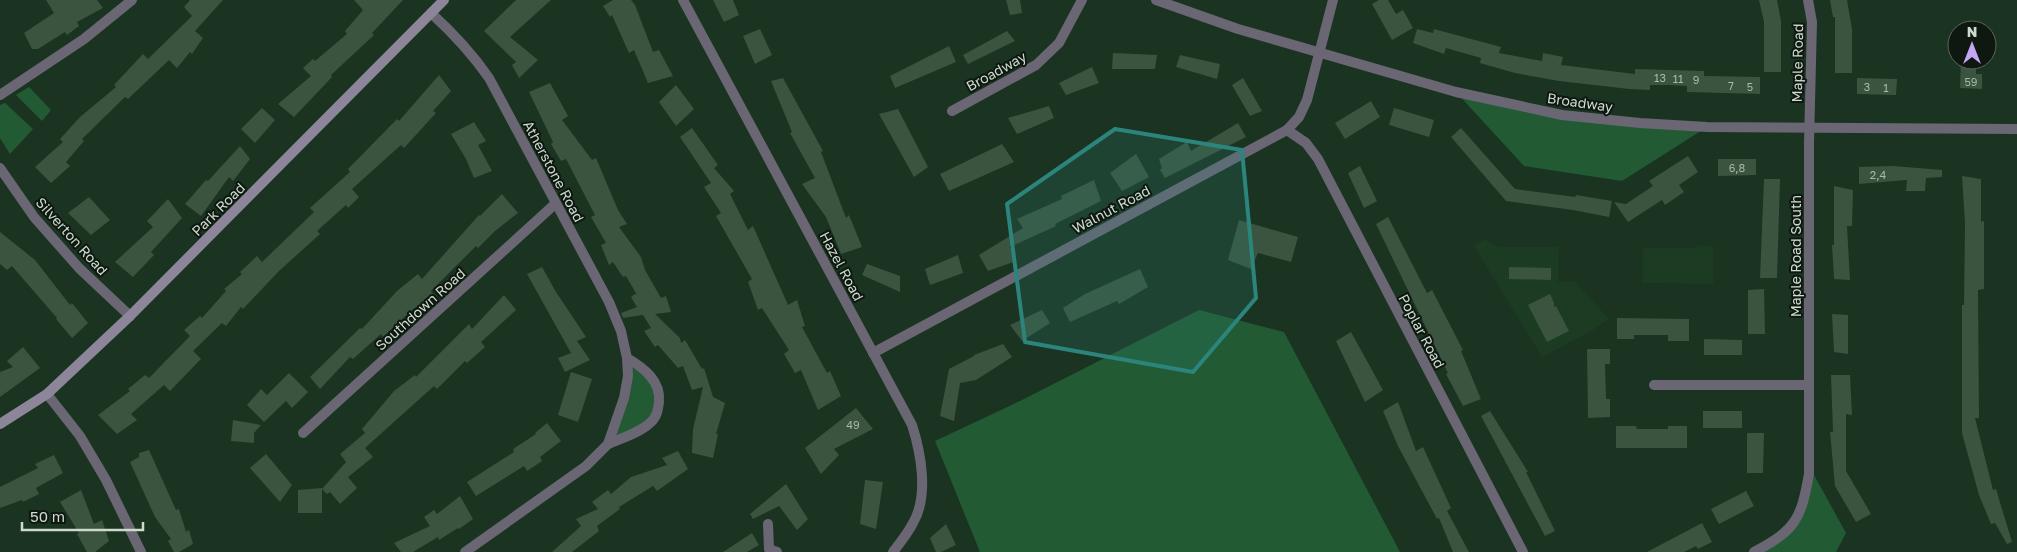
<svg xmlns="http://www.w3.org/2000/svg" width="2017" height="552" font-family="'Golos Text',sans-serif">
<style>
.built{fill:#1b3b23}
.green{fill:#225b33}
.building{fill:#3a543f}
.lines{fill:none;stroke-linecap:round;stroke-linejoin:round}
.street{stroke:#6a6673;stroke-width:10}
.secondary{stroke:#8d869a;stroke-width:10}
.marked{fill:#2c857d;fill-opacity:0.2;stroke:#2c857d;stroke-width:4;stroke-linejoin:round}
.labels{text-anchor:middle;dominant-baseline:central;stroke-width:4;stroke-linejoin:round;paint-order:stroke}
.number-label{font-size:11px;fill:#a8b9ab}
.street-label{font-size:14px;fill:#cddbcf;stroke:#0e1810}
</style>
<rect width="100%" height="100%" fill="#1b3321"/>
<g class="built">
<path d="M1485,239L1499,247H1559L1558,282H1575L1609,319L1593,330L1542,357L1474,246Z"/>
<path d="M1699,245L1713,246V284L1643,283V248H1695Z"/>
</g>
<g class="green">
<path d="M29,87L51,110L42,121L16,95Z"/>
<path d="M1456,92L1562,115L1707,127L1622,181L1524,166Z"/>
<path d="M5,103L33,129L10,154L0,138V105Z"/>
<path d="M1199,310L1284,332L1400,552H980L935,441L1022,400Z"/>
<path d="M627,358L660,392L651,423L608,444L617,421Z"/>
<path d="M1809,466L1846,533L1836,552H1759L1795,522Z"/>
</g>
<g class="building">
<path d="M46,0H97L103,8L77,22L79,26L67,35L65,32L38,49H32L24,33L54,13Z"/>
<path d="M190,0H223L195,31L203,38L192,54L190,52L177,68L169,60L128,99L125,97L82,139L84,141L66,162L70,166L51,183L35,167L63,142L60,139L80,117L116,87L114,85L143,54L148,59L192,16L184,7Z"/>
<path d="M354,0H403L372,33L374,35L331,75L332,77L294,117L278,104L311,76L303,68L313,59L315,61L347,34L345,31L363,10Z"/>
<path d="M516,0H551L510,37L538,60L519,78L512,65L516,62L484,31Z"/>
<path d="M613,0H631L635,5L653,52L659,50L673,76L648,83L634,50L629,53L612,15L610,17L603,6Z"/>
<path d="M713,0H733L739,15L724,22Z"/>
<path d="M1006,0H1020L1022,13L1010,15Z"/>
<path d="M1379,0H1388L1396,14L1403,10L1413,28L1392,40L1372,4Z"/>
<path d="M1759,0H1777L1781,21V72H1764V22Z"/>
<path d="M1830,0H1847L1852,29V73H1835V17H1833Z"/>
<path d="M760,29L772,55L755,64L743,36Z"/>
<path d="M1417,29L1433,33L1434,29L1501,47L1499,53L1542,61L1543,53L1563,57L1561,65L1635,74V69L1704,71V76L1760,77V94L1687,92V86L1669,85H1650V90L1629,89L1559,81L1515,73L1480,63L1481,58L1446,48L1444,54L1413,43Z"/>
<path d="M1007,31L1015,41L968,64L963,55Z"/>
<path d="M949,46L956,62L895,88L890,76Z"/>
<path d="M1113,53L1157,55L1155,69H1112Z"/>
<path d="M1180,55L1220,64L1217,79L1176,67Z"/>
<path d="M1961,60H1976V74H1982V89L1960,88Z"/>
<path d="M1092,67L1099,83L1066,95L1059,83Z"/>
<path d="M439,75L451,91L433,111L436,113L404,148L401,145L352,189L359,197L348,208L346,205L317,231L320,234L279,271L243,309L241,307L226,326L222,323L193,351L201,359L170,391L164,385L131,414L137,420L117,434L98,415L130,391L128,389L145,375L149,378L190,336L184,330L200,316L202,318L226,291L224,289L242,274L240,272L257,256L262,262L314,212L310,208L350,172L348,169L397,119L399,121Z"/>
<path d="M783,78L823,151L821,152L846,218L849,215L862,247L841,254L826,217L802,184L815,178L790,133L792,132L771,81Z"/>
<path d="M1243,78L1262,111L1250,116L1232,85Z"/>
<path d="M1857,78L1897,79L1896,95L1857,94Z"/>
<path d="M550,83L568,116L562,120L592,160L596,158L618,210L627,224L619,227L641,257L645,270L661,298L666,296L671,312L655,314L680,338L681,343L685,340L702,369L704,368L713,397L725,403L716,434H718L713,458L692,453L693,429L703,387L692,390L683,366L678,368L658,345L655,347L644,331L651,328L643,315L623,318L621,313L637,307L631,297L635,294L637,295L626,276L623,277L613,262L609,265L601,245L606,243L591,217L595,215L566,159L561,161L551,144L553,142L529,92Z"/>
<path d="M676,85L694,109L676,126L659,102Z"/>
<path d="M1371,101L1380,117L1345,139L1335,123Z"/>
<path d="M1049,106L1054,118L1017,134L1008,118Z"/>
<path d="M262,108L275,120L255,143L241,129Z"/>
<path d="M1394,108L1434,120L1429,137L1389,125Z"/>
<path d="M898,109L928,167L914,177L879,114Z"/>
<path d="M474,122L486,141L478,145L492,171L474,178L466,159L451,134Z"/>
<path d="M1238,123L1246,137L1165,178L1160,170L1162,168L1159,159L1187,142L1191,151Z"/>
<path d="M692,128L718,165L714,168L734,191L730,194L748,230L753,226L788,305L797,300L805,326L802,327L827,373L830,371L841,396L818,410L801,370L795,373L784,354L789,350L762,308L758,310L748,282L752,279L716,216L721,213L704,187L711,183L680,137Z"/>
<path d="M1461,128L1515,189L1575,197L1576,195L1612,201L1609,217L1573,210L1506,201L1451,137Z"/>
<path d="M1002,144L1014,162L949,191L940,174Z"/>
<path d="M240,146L250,159L233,181L229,177L201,216L185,204L206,180L208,181Z"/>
<path d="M1136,154L1149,177L1122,191L1110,173Z"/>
<path d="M1688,156L1698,172L1679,185L1684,192L1665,205L1662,200L1628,222L1614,202L1626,204L1653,186L1649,181Z"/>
<path d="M1718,159H1756V175L1718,176Z"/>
<path d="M1360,166L1377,201L1364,208L1348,173Z"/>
<path d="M1893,166L1942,170V177L1926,178L1925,191H1906L1907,180L1859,184V167Z"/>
<path d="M1962,176L1981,179V222L1984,221V289L1978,290L1979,418H1975L1993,490L1996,489L2012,542L2007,544L1995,523L1991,524L1979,495L1962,433V305H1964L1965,223Z"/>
<path d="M1764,179H1780L1777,278H1760Z"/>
<path d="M1094,180L1101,201L1055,224L1056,226L1010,247L1016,261L988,271L979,255L1023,228L1017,219L1062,199L1061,196Z"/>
<path d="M1834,186L1853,190L1852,226H1847L1850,280L1834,279L1832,245H1834Z"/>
<path d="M502,194L518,213L495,231L478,248L476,246L431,291L434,295L412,310L383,337L381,334L353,359L350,357L320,389L310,377L360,328L362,329L397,291L418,274L422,279L479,215L480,216Z"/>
<path d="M89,197L110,220L91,235L68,213Z"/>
<path d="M168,199L182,218L151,252L154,255L133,277L115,262L153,227L147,221Z"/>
<path d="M1388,217L1427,293L1432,290L1463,350L1461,351L1481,399L1463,406L1446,374L1448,373L1376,224Z"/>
<path d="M1239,220L1298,237L1291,262L1258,253L1251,269L1228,260Z"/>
<path d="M0,232L35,260L70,305L72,303L88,323L72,338L56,319L57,318L12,266L7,270L0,264Z"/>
<path d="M958,255L963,273L930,285L925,269Z"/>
<path d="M867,264L900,276V292L862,275Z"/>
<path d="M542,267L556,292L586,337L577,341L590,360L565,372L558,358L571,353L527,274Z"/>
<path d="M1509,267L1551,268V280L1509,279Z"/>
<path d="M1140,269L1148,287L1119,304L1117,301L1070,322L1063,308L1085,294Z"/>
<path d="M1764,289L1765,334H1748V290Z"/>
<path d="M1550,294L1554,303V307L1556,306L1569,331L1547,342L1528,305Z"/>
<path d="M504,295L516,310L481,342L485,347L467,363L465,361L437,389L434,386L365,448L373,457L348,477L357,488L340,504L330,492L327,494L322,489L346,462L340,454L365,433L362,429L394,391L415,375L416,377L469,324L472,329Z"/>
<path d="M1042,310L1050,323L1022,341L1010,325Z"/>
<path d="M1832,314L1848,315V354L1834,352Z"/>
<path d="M1617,318L1689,319V341H1668V335H1634V339H1617Z"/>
<path d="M1351,332L1383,390L1365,402L1336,341Z"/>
<path d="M1704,339L1742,340V355H1704Z"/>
<path d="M1003,344L1012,357L976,380L960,383L954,421L940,416L949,369L974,356V355Z"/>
<path d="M23,347L40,368L0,397V372L13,367L7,361Z"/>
<path d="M1587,349H1610V364H1605L1606,399H1610V417L1588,418Z"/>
<path d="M571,372L592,379L578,422L558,415Z"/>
<path d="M289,373L308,392L292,408L286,401L264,422L247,405L261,389L267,395Z"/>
<path d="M1831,375H1850L1852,415L1846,414V471L1871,514L1856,522L1835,486L1830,432H1833Z"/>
<path d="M1398,402L1416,451L1423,447L1451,508L1447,511L1469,552H1453L1439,518L1437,519L1398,446L1383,411Z"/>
<path d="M856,408L873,429L834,449L839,455L821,474L805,448Z"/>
<path d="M1490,411L1528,472H1526L1555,531L1545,536L1481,416Z"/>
<rect x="1703" y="411" width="39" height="17"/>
<path d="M233,420L261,425L254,433V443L231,441Z"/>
<path d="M547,423L561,441L540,457L542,461L527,471L524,466L476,496L467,482L514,452L513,449L536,434L535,433Z"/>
<path d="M1616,426H1636L1637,429H1668V426H1687V448H1616Z"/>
<path d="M1747,433H1764L1763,473H1747Z"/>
<path d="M149,450L176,510L179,509L186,532L189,530L193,544L179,552H174L168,541L171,539L155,517L130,462L139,457V453Z"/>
<path d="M678,451L688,469L657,491L653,486L619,507L620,509L597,526L599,531L572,552H552L581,526L576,519L598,509L592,502L608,490L611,494L631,477L667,465L662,458Z"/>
<path d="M266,454L292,485L280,502L250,468Z"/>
<path d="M54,455L63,473L36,488L39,494L23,502L22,500L0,508V487L38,468L35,464Z"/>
<path d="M865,480L883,482L876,529L860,524Z"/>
<path d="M786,484L808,519L797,530L779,506L753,519L750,514Z"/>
<path d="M322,488V513H298V490Z"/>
<path d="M81,490L94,524L102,520L109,541L95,552H87L77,534L79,533L60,502Z"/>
<path d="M1746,491L1754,506L1719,524L1711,509Z"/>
<path d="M460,496L473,519L459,529L458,528L439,540L438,537L413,552H401L394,543L430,526L424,517L434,510L437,514Z"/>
<path d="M1702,523L1712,542L1698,549L1696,546L1684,552H1647Z"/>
<path d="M946,524L956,545L941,552H936L930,538Z"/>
<path d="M752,533L759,545L747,552H723Z"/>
</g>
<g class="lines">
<g class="street">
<path d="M683,0L912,425C921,453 929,496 913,523C908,533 900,543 893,552"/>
<path d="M1156,0L1238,29L1456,92L1562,115L1640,123L1707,127L2017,129"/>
<path d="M431,13C454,34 471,52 489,78L609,302L621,331L627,358L628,376L624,398L608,444L586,466L465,552"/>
<path d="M0,95L84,39L132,0"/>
<path d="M952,111L1036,65L1059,43L1082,0"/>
<path d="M1287,130L1306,143L1318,159L1523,552"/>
<path d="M0,168L34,217L79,268L130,316"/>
<path d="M873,353L1287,130L1299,117L1307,100L1333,0"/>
<path d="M1654,385H1809"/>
<path d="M47,394L80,436L106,480L141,552"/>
<path d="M303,433L555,204"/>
<path d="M608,444C622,438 639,433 650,423C657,417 658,410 659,402C661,381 644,368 627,358"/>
<path d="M768,524L769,549L777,552"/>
<path d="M1754,552C1796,530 1801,519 1809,474V143L1812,22L1808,0"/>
</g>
<path class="secondary" d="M0,424L47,394L130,316L444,0"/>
</g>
<path class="marked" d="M1115,129L1242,150L1256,298L1193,372L1025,342L1007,204Z"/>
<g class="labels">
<g class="number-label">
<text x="1660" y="77">13</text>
<text x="1678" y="78">11</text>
<text x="1696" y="79">9</text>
<text x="1971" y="81">59</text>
<text x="1731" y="85">7</text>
<text x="1750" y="86">5</text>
<text x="1867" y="86">3</text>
<text x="1886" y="87">1</text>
<text x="1737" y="167">6,8</text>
<text x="1878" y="174">2,4</text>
<text x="853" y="424">49</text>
</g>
<g class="street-label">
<text transform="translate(1797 63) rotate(-89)">Maple Road</text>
<text transform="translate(996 71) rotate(-29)">Broadway</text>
<text transform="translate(1580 102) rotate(8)">Broadway</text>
<text transform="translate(554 171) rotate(62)">Atherstone Road</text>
<text transform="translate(218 209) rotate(-45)">Park Road</text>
<text transform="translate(1111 209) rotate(-28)">Walnut Road</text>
<text transform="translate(72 236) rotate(48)">Silverton Road</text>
<text transform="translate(1795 256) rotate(-90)">Maple Road South</text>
<text transform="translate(842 266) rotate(62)">Hazel Road</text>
<text transform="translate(420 309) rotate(-42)">Southdown Road</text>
<text transform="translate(1422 331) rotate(62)">Poplar Road</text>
</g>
</g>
<g transform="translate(1972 45)"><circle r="24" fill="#0e1810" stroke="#5a665c"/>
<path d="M0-4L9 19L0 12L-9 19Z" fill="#c3a7f2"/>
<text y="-8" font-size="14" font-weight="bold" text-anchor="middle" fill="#cddbcf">N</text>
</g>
<path d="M22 522v8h121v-8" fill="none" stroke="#cddbcf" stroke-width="2.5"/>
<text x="30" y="522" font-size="15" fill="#cddbcf" stroke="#0e1810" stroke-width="4" paint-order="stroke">50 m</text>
</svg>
